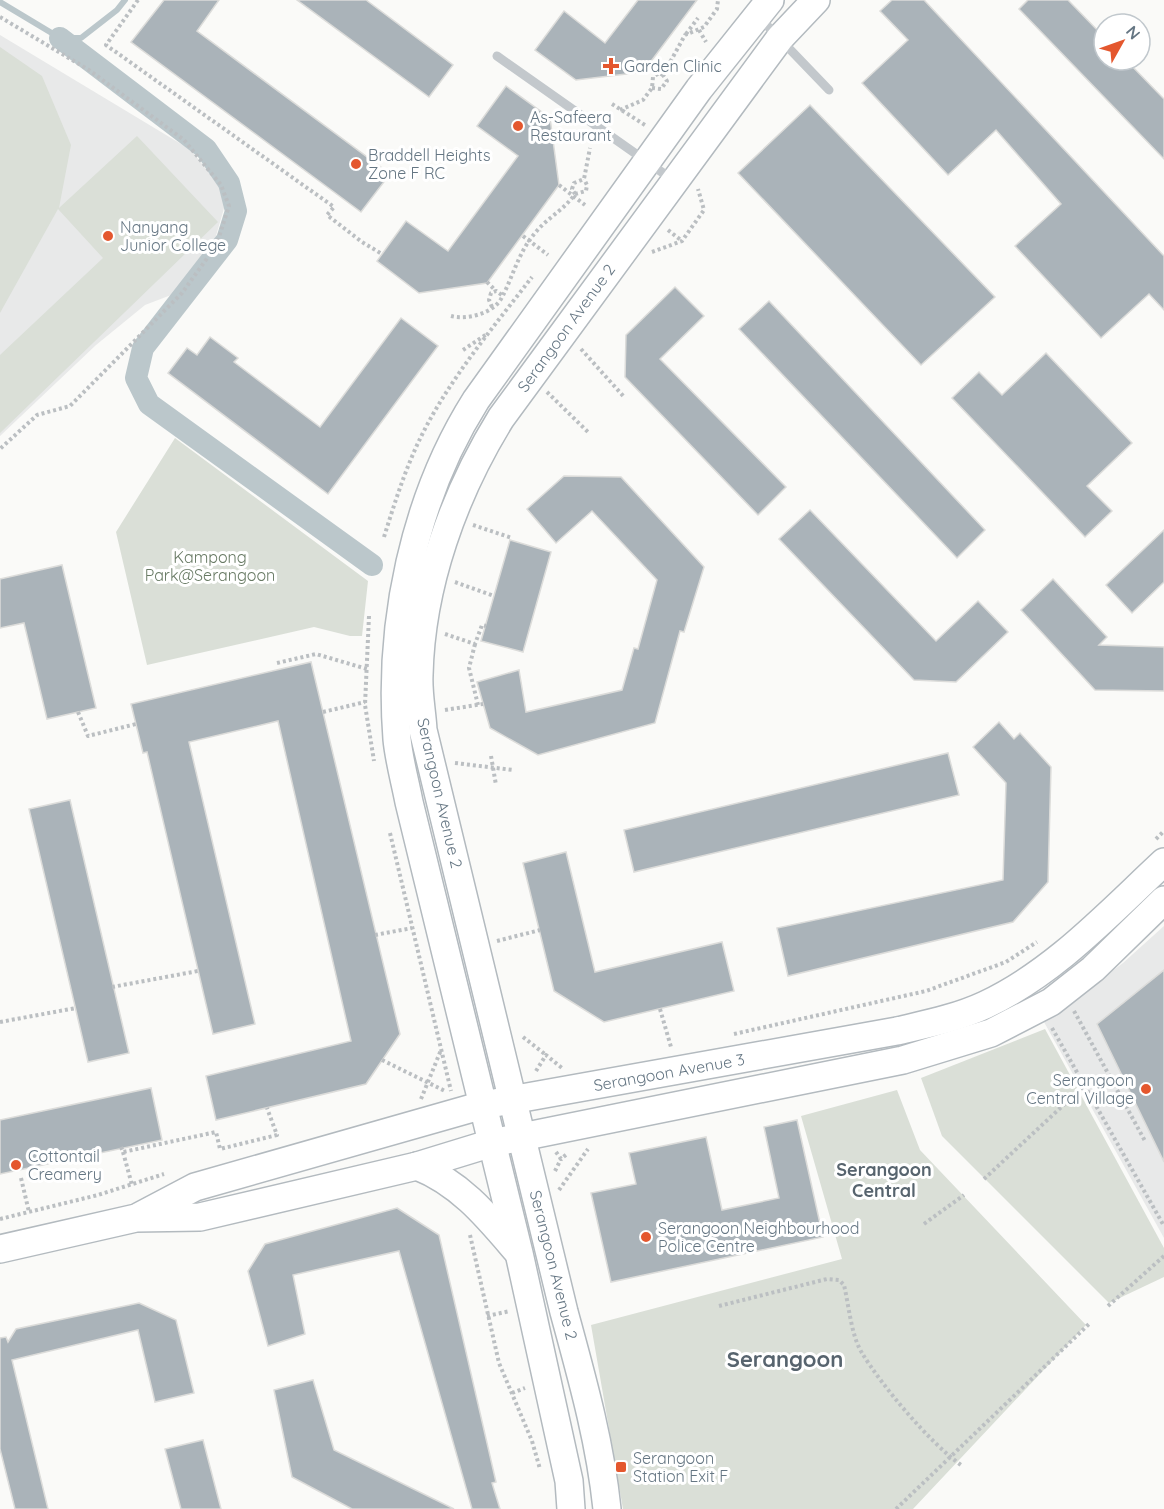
<svg xmlns="http://www.w3.org/2000/svg" width="1164" height="1509" font-family="Quicksand,sans-serif">
<style>
.built{fill:#e8e9e9}
.green{fill:#dadfd7}
.lines{fill:none;stroke-linecap:round;stroke-linejoin:round}
.stream{stroke:#bbc7cb;stroke-width:6}
.canal{stroke:#bbc7cb;stroke-width:22}
.building{fill:#aab3b9;stroke:#dcdcda;stroke-width:1.5}
.secondary-casing{stroke:#b3babf;stroke-width:30}
.path{stroke:#bbbfc2;stroke-width:4;stroke-dasharray:3 3;stroke-linecap:butt}
.lane{stroke:#c3c8cc;stroke-width:9}
.secondary{stroke:#fff;stroke-width:27}
.poi-dot{fill:#e4572e;stroke:#fff;stroke-width:2}
.labels{text-anchor:middle;dominant-baseline:central;stroke-width:6;stroke-linejoin:round;paint-order:stroke}
.poi-label{font-size:16px;fill:#657683;stroke:#fff;text-anchor:start}
.street-label{font-size:16px;fill:#657683;stroke:#fff}
.park-label{font-size:16px;fill:#687a64;stroke:#fff}
.neighbourhood-label{font-size:18px;font-weight:bold;fill:#57646e;stroke:#fff}
.district-label{font-size:22px;font-weight:bold;fill:#57646e;stroke:#fff}
</style>
<rect width="100%" height="100%" fill="#fafaf8"/>
<g class="built">
<path d="M0,35L191,150L213,178L222,192L225,205L213,246L179,292L145,305L96,345L0,436Z"/>
<path d="M1164,926V1238L1044,1022L1123,963Z"/>
</g>
<g class="green">
<path d="M0,47L42,76L71,145L59,208L137,136L218,222L0,433V355L103,258L58,209L0,313Z"/>
<path d="M175,438L368,581L362,636H350L314,627L147,665L116,532Z"/>
<path d="M1045,1029L1164,1248V1277L1109,1303L942,1136L921,1078Z"/>
<path d="M897,1090L920,1150L1086,1325L913,1509H623L591,1325L842,1259L801,1116Z"/>
</g>
<g class="lines">
<path class="stream" d="M0,2L60,38H81L117,10L125,0"/>
<path class="canal" d="M60,38L206,149L229,183L236,211L227,240L143,348L136,378L149,404L372,565"/>
</g>
<g class="building">
<path d="M164,0H219L197,31L390,174L361,212L131,42Z"/>
<path d="M297,0H366L453,65L429,97Z"/>
<path d="M638,0H697L643,72L576,80L535,50L564,11L605,43Z"/>
<path d="M892,0H924L1164,256V310L1149,294L1101,338L1015,246L1061,204L996,130L948,175L862,83L908,40L880,11Z"/>
<path d="M1028,0H1068L1104,37V60H1126L1164,99V159L1019,9Z"/>
<path d="M506,86L550,118L559,185L487,283L419,293L377,261L406,221L448,251L518,156L477,126Z"/>
<path d="M810,105L995,297L921,365L738,173Z"/>
<path d="M675,287L704,316L660,359L786,487L758,515L625,377L626,335Z"/>
<path d="M769,301L985,530L957,558L739,329Z"/>
<path d="M401,318L438,346L328,494L168,373L187,348L197,355L210,337L238,358L234,362L320,427Z"/>
<path d="M1046,353L1132,443L1087,486L1112,511L1085,537L952,398L979,372L1002,395Z"/>
<path d="M564,476L621,477L704,567L684,632L680,631L655,723L538,755L490,728L477,682L519,670L526,712L622,690L634,648L638,649L657,580L592,511L556,543L527,509Z"/>
<path d="M810,510L936,641L978,601L1008,632L956,682L914,680L779,539Z"/>
<path d="M1164,530V582L1132,613L1106,585Z"/>
<path d="M510,540L551,552L523,652L481,641Z"/>
<path d="M62,565L96,708L47,719L24,623L0,628V579Z"/>
<path d="M1053,579L1107,637L1099,645L1164,647V691L1095,690L1021,610Z"/>
<path d="M311,662L400,1034L366,1084L216,1120L206,1076L351,1041L278,721L189,742L255,1024L213,1034L147,752L143,753L131,704Z"/>
<path d="M999,722L1014,739L1020,733L1051,767L1048,882L1013,922L788,976L777,928L1003,880L1006,783L973,747Z"/>
<path d="M948,753L959,795L634,872L624,830Z"/>
<path d="M70,800L129,1053L88,1062L29,809Z"/>
<path d="M566,852L595,972L722,942L734,991L604,1022L554,991L523,863Z"/>
<path d="M1164,970V1162L1097,1024Z"/>
<path d="M151,1088L162,1140L0,1174V1120Z"/>
<path d="M797,1120L823,1237L611,1282L591,1193L636,1184L629,1153L706,1137L722,1210L779,1198L764,1127Z"/>
<path d="M397,1208L439,1235L496,1482L492,1483L500,1509H472L399,1251L293,1275L305,1334L268,1346L248,1271L265,1244Z"/>
<path d="M139,1303L176,1320L194,1393L155,1402L138,1330L12,1360L48,1509H15L0,1449V1338L6,1337L8,1342L16,1329Z"/>
<path d="M313,1380L334,1450L454,1509H352L292,1477L274,1390Z"/>
<path d="M203,1440L221,1509H181L165,1449Z"/>
</g>
<g class="lines">
<g class="secondary-casing">
<g id="secondary">
<path d="M417,1166C460,1183 487,1216 516,1250"/>
<path d="M140,1216L195,1187L483,1105L897,1031C927,1024 957,1018 985,1005C1055,972 1108,914 1164,862"/>
<path d="M0,1249L136,1218L200,1217L417,1166L492,1143L903,1060L991,1033L1051,1002L1093,969L1164,900"/>
<path d="M571,1509L569,1481L519,1253L409,802C405,781 399,760 397,739C388,623 414,498 476,400L699,89L770,0"/>
<path d="M607,1509C600,1441 582,1378 564,1312L423,730C422,712 418,693 419,675C421,585 454,494 501,418L780,38L816,0"/>
</g>
</g>
<g class="path">
<path d="M138,0L106,45L334,207L327,215L362,242L382,254"/>
<path d="M0,17L89,70L184,140L221,185L229,206L216,246L182,293L70,406L37,415L0,449"/>
<path d="M699,30L706,42"/>
<path d="M686,34L698,18"/>
<path d="M649,64L659,72"/>
<path d="M652,88L661,89L667,81L663,75"/>
<path d="M612,104L645,125"/>
<path d="M620,110L643,100L652,88L653,77L659,73L663,75L685,35L704,27L717,9L718,0"/>
<path d="M559,185L585,205"/>
<path d="M575,194L586,191L587,185L584,179"/>
<path d="M668,230L682,241"/>
<path d="M523,236L548,255"/>
<path d="M652,252L682,241L704,210L698,189"/>
<path d="M487,282L496,291"/>
<path d="M492,307L489,300L491,293L496,291L502,295"/>
<path d="M451,316C466,320 492,314 501,299C513,277 518,253 535,233C547,218 564,210 575,194L572,189L574,183L584,179L590,148"/>
<path d="M581,349L625,398"/>
<path d="M463,350L487,334"/>
<path d="M547,392L589,433"/>
<path d="M473,525L512,538"/>
<path d="M384,537C394,505 404,473 418,443C446,383 492,329 532,277"/>
<path d="M455,582L494,596"/>
<path d="M369,616L365,705L374,761"/>
<path d="M445,634L475,644L482,625L486,626"/>
<path d="M475,644L469,668L478,705"/>
<path d="M277,663L316,654L367,669"/>
<path d="M445,710L483,704"/>
<path d="M78,712L88,736L136,724"/>
<path d="M323,712L365,702"/>
<path d="M491,756L496,785"/>
<path d="M455,763L513,770"/>
<path d="M390,833L451,1091"/>
<path d="M1156,839L1164,831"/>
<path d="M375,935L412,928"/>
<path d="M497,941L540,930"/>
<path d="M112,987L198,971"/>
<path d="M660,1009L671,1047"/>
<path d="M1074,1011L1145,1141"/>
<path d="M0,1022L76,1008"/>
<path d="M1052,1028L1164,1226"/>
<path d="M734,1034L926,991L1006,962L1037,942"/>
<path d="M523,1037L546,1055"/>
<path d="M382,1060L445,1091"/>
<path d="M536,1071L546,1055L562,1068"/>
<path d="M421,1099L441,1050"/>
<path d="M121,1147L123,1152L216,1132L220,1149L277,1135L267,1108"/>
<path d="M123,1152L132,1185"/>
<path d="M556,1152L561,1159L567,1154"/>
<path d="M555,1171L561,1159"/>
<path d="M21,1178L29,1212"/>
<path d="M984,1179L1085,1085"/>
<path d="M559,1190L588,1149"/>
<path d="M0,1219L98,1195L164,1174"/>
<path d="M924,1224L964,1195"/>
<path d="M470,1235L499,1363L532,1441L540,1469"/>
<path d="M719,1306L827,1279L839,1280L844,1285C849,1306 851,1335 862,1353C882,1386 930,1443 961,1465"/>
<path d="M1108,1306L1164,1256"/>
<path d="M487,1316L510,1311"/>
<path d="M512,1393L525,1388"/>
<path d="M896,1509L1089,1324"/>
</g>
<g class="lane">
<path d="M759,17L829,90"/>
<path d="M497,56L673,180"/>
</g>
<use href="#secondary" class="secondary"/>
</g>
<g class="poi-dot">
<path d="M608 57h6v6h6v6h-6v6h-6v-6h-6v-6h6z"/>
<circle cx="518" cy="126" r="6"/>
<circle cx="356" cy="164" r="6"/>
<circle cx="108" cy="236" r="6"/>
<circle cx="1146" cy="1089" r="6"/>
<circle cx="16" cy="1165" r="6"/>
<circle cx="646" cy="1237" r="6"/>
<rect x="615" y="1461" width="12" height="12" rx="3"/>
</g>
<g class="labels">
<g class="poi-label">
<text x="624" y="66">Garden Clinic</text>
<text x="530" y="117">As-Safeera<tspan x="530" dy="18">Restaurant</tspan></text>
<text x="368" y="155">Braddell Heights<tspan x="368" dy="18">Zone F RC</tspan></text>
<text x="120" y="227">Nanyang<tspan x="120" dy="18">Junior College</tspan></text>
<text x="1134" y="1080" text-anchor="end">Serangoon<tspan x="1134" dy="18">Central Village</tspan></text>
<text x="28" y="1156">Cottontail<tspan x="28" dy="18">Creamery</tspan></text>
<text x="658" y="1228">Serangoon Neighbourhood<tspan x="658" dy="18">Police Centre</tspan></text>
<text x="633" y="1458">Serangoon<tspan x="633" dy="18">Station Exit F</tspan></text>
</g>
<g class="street-label">
<text transform="translate(566 328) rotate(-54)">Serangoon Avenue 2</text>
<text transform="translate(440 793) rotate(77)">Serangoon Avenue 2</text>
<text transform="translate(669 1072) rotate(-10)">Serangoon Avenue 3</text>
<text transform="translate(554 1265) rotate(76)">Serangoon Avenue 2</text>
</g>
<g class="park-label">
<text x="210" y="557">Kampong<tspan x="210" dy="18">Park@Serangoon</tspan></text>
</g>
<g class="neighbourhood-label">
<text x="884" y="1169">Serangoon<tspan x="884" dy="21">Central</tspan></text>
</g>
<g class="district-label">
<text x="785" y="1359">Serangoon</text>
</g>
</g>
<g transform="translate(1122 42) rotate(50)"><circle r="28" fill="#ffffff" stroke="#c1c8cd" stroke-width="1.5"/>
<path d="M0-4.5L10 22L0 15L-10 22Z" fill="#e4572e"/>
<text y="-9" font-size="16" font-weight="bold" text-anchor="middle" fill="#657683">N</text>
</g>
</svg>
